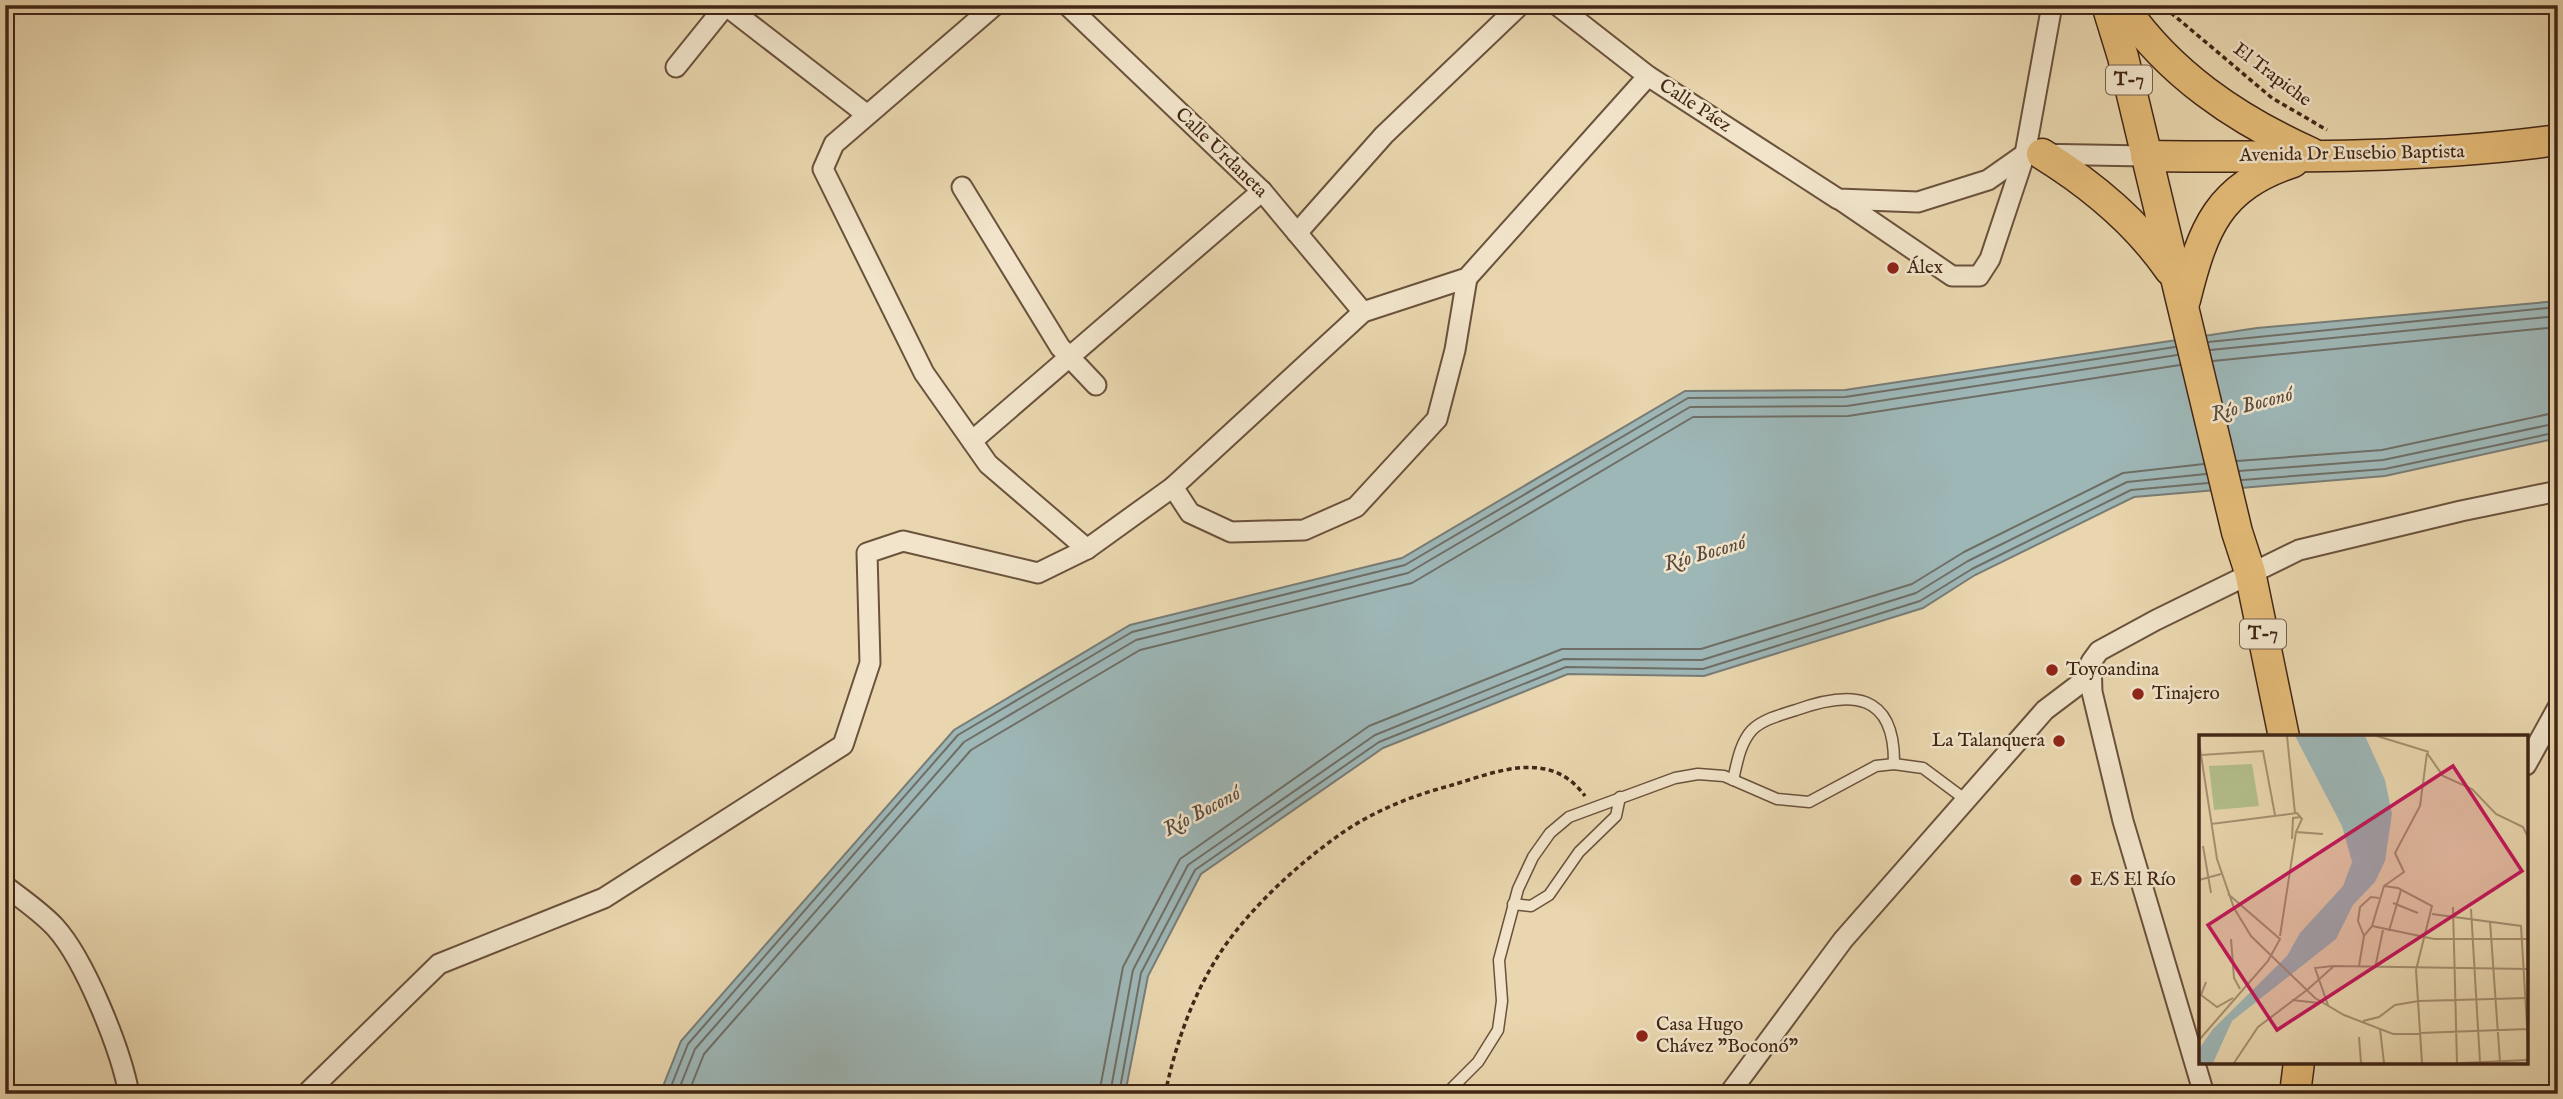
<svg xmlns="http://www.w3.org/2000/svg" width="2563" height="1099" font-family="'IM FELL English',serif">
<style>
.water{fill:#9db6b6;stroke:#787c76;stroke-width:2}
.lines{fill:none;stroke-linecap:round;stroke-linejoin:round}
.shore{stroke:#6f6e66;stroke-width:2}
.lane-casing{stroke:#6b523c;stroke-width:13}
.street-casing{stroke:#6b523c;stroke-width:23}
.primary-casing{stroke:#412616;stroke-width:33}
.path{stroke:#412616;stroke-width:3.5;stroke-dasharray:5 3.5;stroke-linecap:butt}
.lane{stroke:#f1e4ca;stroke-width:10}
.street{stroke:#f1e4ca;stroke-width:19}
.primary{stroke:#e4bb77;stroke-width:30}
.poi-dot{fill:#8f2418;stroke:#f1e4ca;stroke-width:2.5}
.labels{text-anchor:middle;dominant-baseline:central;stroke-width:5;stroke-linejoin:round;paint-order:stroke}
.shield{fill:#f1e4ca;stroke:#765f4c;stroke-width:2}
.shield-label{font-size:18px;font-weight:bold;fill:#412616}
.street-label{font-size:19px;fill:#412616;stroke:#f1e4ca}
.poi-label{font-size:19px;fill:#412616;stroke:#f1e4ca;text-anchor:start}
.water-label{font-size:21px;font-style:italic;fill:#584a3e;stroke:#f1e4ca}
.inset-road{fill:none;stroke:#a69071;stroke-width:2}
.view{fill:#c2185b;fill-opacity:0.15;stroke:#c2185b;stroke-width:3.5}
.inset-edge{fill:none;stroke:#412616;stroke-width:3.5}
</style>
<rect width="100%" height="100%" fill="#e9d6ae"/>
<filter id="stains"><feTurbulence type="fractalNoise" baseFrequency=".00286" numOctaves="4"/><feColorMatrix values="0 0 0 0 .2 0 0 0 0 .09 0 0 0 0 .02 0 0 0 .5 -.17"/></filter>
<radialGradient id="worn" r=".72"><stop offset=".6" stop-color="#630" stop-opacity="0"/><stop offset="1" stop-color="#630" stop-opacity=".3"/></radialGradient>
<path class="water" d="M2558,301V438L2385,476L2134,497L1975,575L1923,608L1704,676L1568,674L1383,748L1201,874L1148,976L1125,1094H660L681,1041L954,730L1130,625L1402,558L1685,391L1845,390L2257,328Z"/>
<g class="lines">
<g class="shore">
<path d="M2208,342L2558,307"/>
<path d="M2210,350L2558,316"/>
<path d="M2213,361L2558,327"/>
<path d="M2237,461L2382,450L2558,412"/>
<path d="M2239,471L2383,460L2558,423"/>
<path d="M2242,480L2385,469L2558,432"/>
<path d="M668,1094L688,1044L958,735L1132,632L1405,565L1688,398L1845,397L2175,347"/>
<path d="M677,1094L695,1049L964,742L1136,640L1408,573L1690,407L1847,406L2177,355"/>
<path d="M688,1094L704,1054L971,750L1140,650L1412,583L1693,417L1848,416L2180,365"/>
<path d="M1099,1094L1123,967L1180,859L1369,726L1562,649H1701L1912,584L1964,552L2123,473L2204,464"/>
<path d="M1110,1094L1133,970L1188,865L1375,735L1564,659L1702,660L1916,593L1968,561L2127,482L2206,474"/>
<path d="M1119,1094L1141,973L1195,870L1379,742L1566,667L1703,669L1920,601L1972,569L2131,490L2208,483"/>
</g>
<g class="lane-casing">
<g id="lane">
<path d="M1733,780C1737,763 1740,743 1752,730C1763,719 1781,715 1796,710C1851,690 1895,692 1894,764"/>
<path d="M1513,904L1531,906L1549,895L1579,852L1616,816L1620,797"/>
<path d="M1446,1094L1478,1062L1498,1030L1502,1001L1499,960L1518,889L1533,857L1550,833L1569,817L1675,778L1698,774L1724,776L1777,799L1809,802L1876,766L1894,764L1923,768L1966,800"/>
</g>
</g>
<g class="street-casing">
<g id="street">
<path d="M725,5L866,114"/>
<path d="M995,5L834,144L823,169L924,373L988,464L1087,549"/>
<path d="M1067,5L1262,191L1363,312"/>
<path d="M1557,5L1648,76L1838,199L1918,202L1988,180L2025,154L2146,156"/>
<path d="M676,67L726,5"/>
<path d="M962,187L1060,347L1096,385"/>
<path d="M1839,199L1952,276H1979L1990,259L2025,154L2052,5"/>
<path d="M1297,233L1384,135L1520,5"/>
<path d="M972,441L1262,191"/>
<path d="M1173,487L1190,513L1231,532L1304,530L1356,507L1437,419L1455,350L1467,278"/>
<path d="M2526,765L2558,707"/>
<path d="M5,886C22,899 41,912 55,927C85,960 121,1050 129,1094"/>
<path d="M306,1094L439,964L604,898L843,745L870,663L867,553L903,541L1038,573L1087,549L1173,487L1363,312L1467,278L1648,76"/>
<path d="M1729,1094L1843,940L2045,710L2090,676"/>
<path d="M2204,1094L2123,821L2092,692L2091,662L2099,651L2156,620L2299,550L2461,511L2558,491"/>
</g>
</g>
<g class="primary-casing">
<g id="primary">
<path d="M2107,5L2123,57L2237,532L2250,572L2284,737"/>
<path d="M2122,5C2169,74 2236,119 2311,153"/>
<path d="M2042,154C2092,185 2136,221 2170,270"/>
<path d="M2146,156C2284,157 2421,159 2558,140"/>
<path d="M2185,300C2203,228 2218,187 2293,162"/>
<path d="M2295,1094L2299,1062"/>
</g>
</g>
<g class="path">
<path d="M2167,5L2170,12L2272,98L2327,130"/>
<path d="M1165,1094C1178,1033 1200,974 1240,926C1269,891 1305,859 1342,833C1374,811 1411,796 1449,786C1494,773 1549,747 1585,796"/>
</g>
<use href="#lane" class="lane"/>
<use href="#street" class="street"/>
<use href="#primary" class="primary"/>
</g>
<g class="poi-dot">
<circle cx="1893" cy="268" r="7"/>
<circle cx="2052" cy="670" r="7"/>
<circle cx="2138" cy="694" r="7"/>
<circle cx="2059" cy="741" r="7"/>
<circle cx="2076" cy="880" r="7"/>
<circle cx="1642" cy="1036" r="7"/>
</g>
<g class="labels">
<g class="shield">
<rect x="2106" y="65.5" width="46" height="29" rx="5"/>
<rect x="2240" y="619.5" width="46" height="29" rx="5"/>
</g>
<g class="shield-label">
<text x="2129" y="80">T-7</text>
<text x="2263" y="634">T-7</text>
</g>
<g class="street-label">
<text transform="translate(2272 75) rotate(37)">El Trapiche</text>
<text transform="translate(1695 106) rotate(33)">Calle Páez</text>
<text transform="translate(1221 153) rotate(44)">Calle Urdaneta</text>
<text transform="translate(2352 154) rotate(-1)">Avenida Dr Eusebio Baptista</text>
</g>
<g class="poi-label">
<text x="1907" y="268">Álex</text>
<text x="2066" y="670">Toyoandina</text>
<text x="2152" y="694">Tinajero</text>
<text x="2045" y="741" text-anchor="end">La Talanquera</text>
<text x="2090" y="880">E/S El Río</text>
<text x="1656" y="1025">Casa Hugo<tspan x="1656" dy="22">Chávez "Boconó"</tspan></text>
</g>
<g class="water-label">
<text transform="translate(2252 405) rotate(-15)">Río Boconó</text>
<text transform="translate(1705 554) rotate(-16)">Río Boconó</text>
<text transform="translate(1202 812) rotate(-28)">Río Boconó</text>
</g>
</g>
<g transform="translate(2199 735)">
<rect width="329" height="329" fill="#e9d6ae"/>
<path d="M53,29L60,71L15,75L10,31Z" fill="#b3be8c"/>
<path d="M96,1H166L186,45L193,79L186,126L176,147L154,170L137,204L33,286L14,328H0V314L14,294L88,221L101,198L144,151L153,127L143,91Z" fill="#9db6b6"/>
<path class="inset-road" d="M88,1L96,78M178,1L230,17M0,7L18,124L35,173L52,201L116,263L145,280L194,299L329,294M2,20L64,16L76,80M12,89L98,78L103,84L97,97L124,99M93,104L94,83L102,82M4,111L12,158M0,145L22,139M185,151L199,153L233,171L217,235L223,328M194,168L219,178M254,172L258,328M272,174L281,327M233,179L322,191L329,308M291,186L301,327M173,191L235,204H329M190,196L202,155M81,201L97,97M165,201L159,186L161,172L172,162L180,163M32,204L35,243L41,254M160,231L165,201L173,191L185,151L205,137L196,118L221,71L228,18L244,41L273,54L297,79L324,92L329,102M176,233L184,195M7,247L2,260L18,272L34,263M108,255L135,231L329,234M93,265L120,268M129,270L116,233L134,231M164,286L180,282L196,270L220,266L329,263M181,294L185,328M160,302L162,328M0,305L69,226L81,204L29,159M35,328L59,292L108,255M262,328L329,325"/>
<path class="view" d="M254,31L323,136L78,295L9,190Z"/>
<rect width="329" height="329" class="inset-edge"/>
</g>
<rect width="2563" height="1099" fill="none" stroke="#e9d6ae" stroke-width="28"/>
<rect x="7" y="7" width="2549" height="1085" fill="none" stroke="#412616" stroke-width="3.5"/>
<rect x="14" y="14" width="2535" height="1071" fill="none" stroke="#412616" stroke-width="2"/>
<rect width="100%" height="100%" filter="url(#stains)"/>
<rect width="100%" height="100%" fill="url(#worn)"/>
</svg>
